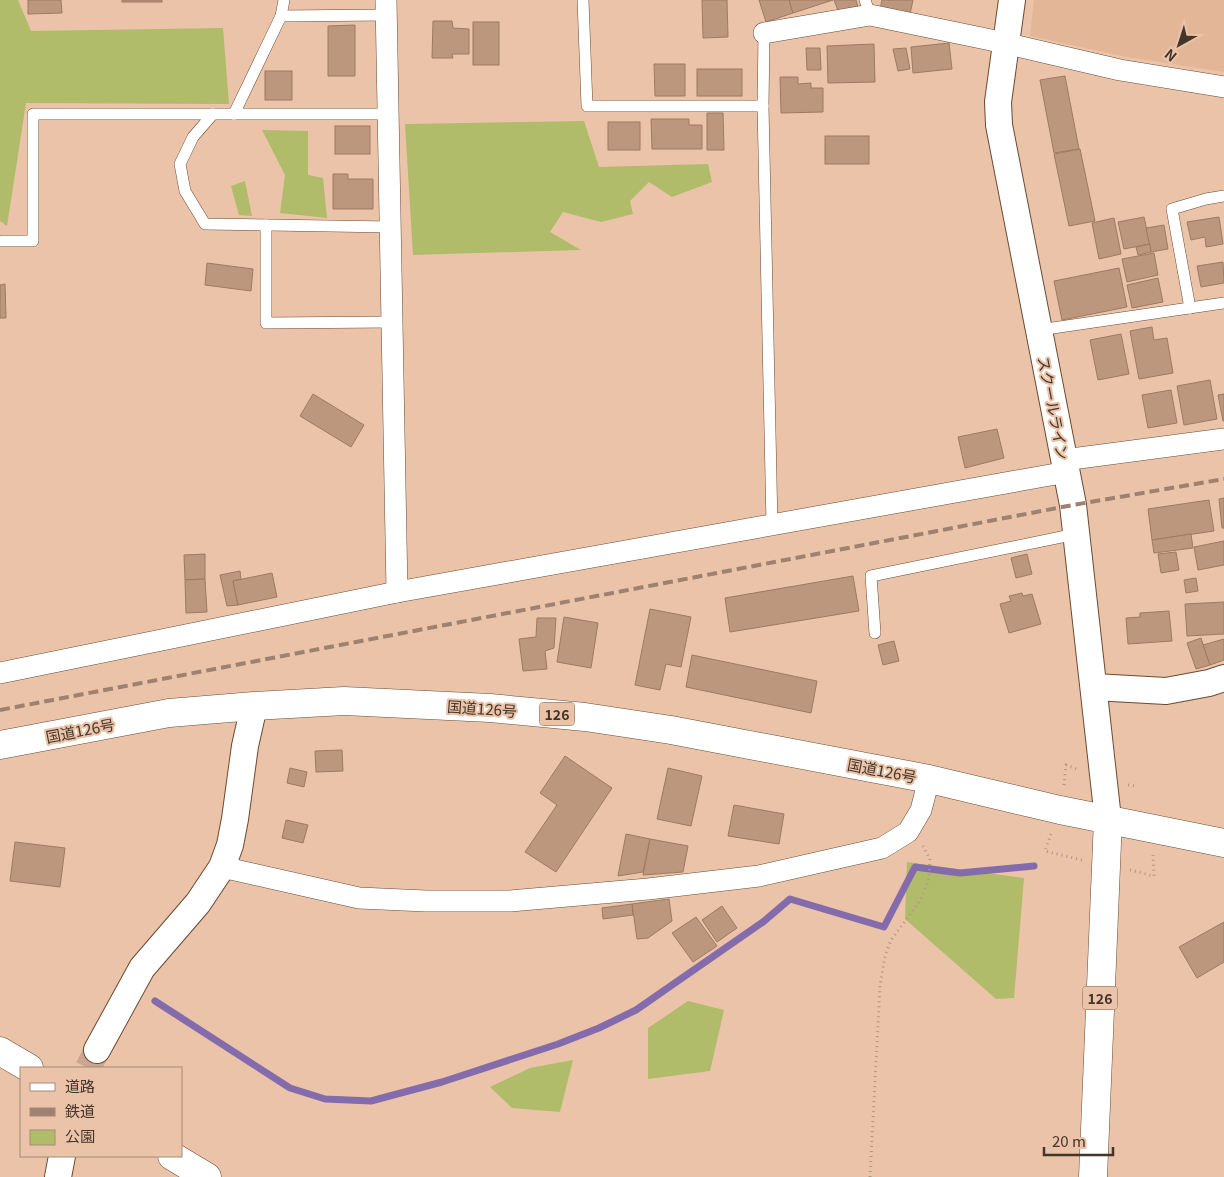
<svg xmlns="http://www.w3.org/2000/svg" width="1224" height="1177" font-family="Georgia,'Noto Sans JP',serif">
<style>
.built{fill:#e3b697}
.green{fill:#b0bc6a}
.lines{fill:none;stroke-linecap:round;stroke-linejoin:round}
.stream{stroke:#846cac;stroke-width:7}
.building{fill:#bc977e;stroke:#9e7a61}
.tertiary-tunnel{stroke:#c9a790;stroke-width:26;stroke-dasharray:26 13;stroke-linecap:butt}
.service-casing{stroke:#6b4a33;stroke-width:12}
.minor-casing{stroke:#6b4a33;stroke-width:22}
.tertiary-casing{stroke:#6b4a33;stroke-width:28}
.trunk-casing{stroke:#6b4a33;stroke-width:29}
.path{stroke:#b49580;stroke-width:3;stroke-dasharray:1 4;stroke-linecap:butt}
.service{stroke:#fff;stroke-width:11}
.minor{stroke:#fff;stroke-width:21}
.tertiary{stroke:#fff;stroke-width:26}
.trunk{stroke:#fff;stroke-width:28}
.rail{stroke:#9e826f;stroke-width:4;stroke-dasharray:10 5;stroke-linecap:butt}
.labels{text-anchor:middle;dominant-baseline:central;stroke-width:4;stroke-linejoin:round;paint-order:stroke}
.shield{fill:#eac3a9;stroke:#766050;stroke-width:1}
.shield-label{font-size:14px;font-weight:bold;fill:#44352a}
.street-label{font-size:15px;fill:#44352a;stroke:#eac3a9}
</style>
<rect width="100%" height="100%" fill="#eac3a9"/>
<path class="built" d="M1034,0H1224V72L1127,57L1030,36Z"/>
<g class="green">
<path d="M0,0H18L31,31L223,28L229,104L26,103L7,226L0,221Z"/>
<path d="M584,121L599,167L708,164L712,182L672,197L649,182L630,201L633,214L601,222L563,212L550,232L581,250L413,255L405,124Z"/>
<path d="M262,130L308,131V175L323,178L327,218L280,213L285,175Z"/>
<path d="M245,181L252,216L239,215L231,186Z"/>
<path d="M907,862L1024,878L1014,998L996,999L905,919Z"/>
<path d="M688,1001L724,1010L710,1071L648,1079V1028Z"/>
<path d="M573,1060L560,1112L512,1108L490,1087L530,1068Z"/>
</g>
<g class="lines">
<path class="stream" d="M155,1001L290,1088L325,1099L371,1101L442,1082L558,1044L599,1028L636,1010L763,922L790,899L884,927L915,867L960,873L1034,866"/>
</g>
<g class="building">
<path d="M28,0H61L62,13L28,14Z"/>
<rect x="122" y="0" width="40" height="2"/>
<path d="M702,0H727L728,37L703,38Z"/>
<path d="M759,0H789L793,13L766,22Z"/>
<path d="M789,0H833L793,13Z"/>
<path d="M834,0H856L858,7L839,13Z"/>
<path d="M882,0H913L910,14L880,9Z"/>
<path d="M433,21H452L453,28L469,29V54H452L453,58H432Z"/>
<rect x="473" y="22" width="26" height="43"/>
<path d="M355,25V76H328V26Z"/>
<path d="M949,43L952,69L913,73L911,47Z"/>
<path d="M874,44L875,82L828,83L827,46Z"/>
<path d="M806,48H820L821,70H807Z"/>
<path d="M906,48L910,69L898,71L893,49Z"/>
<path d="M654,64H685V96H655Z"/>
<rect x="697" y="69" width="45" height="27"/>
<rect x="265" y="71" width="27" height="29"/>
<path d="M1065,76L1079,149L1054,153L1040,80Z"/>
<path d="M780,77H798V84L811,83V88H823V112L781,113Z"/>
<path d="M707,113H723L724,150H707Z"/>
<path d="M651,119H689V125H702V149H652Z"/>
<rect x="608" y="122" width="32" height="28"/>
<rect x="335" y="126" width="35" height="28"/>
<rect x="825" y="136" width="44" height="28"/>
<path d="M1080,149L1095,221L1069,226L1054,154Z"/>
<path d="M333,174H348V179H373V209H333Z"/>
<path d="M1144,217L1150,244L1124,249L1118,222Z"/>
<path d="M1219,217L1223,244L1206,247L1205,237L1191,240L1187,222Z"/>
<path d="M1114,218L1121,254L1099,259L1092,223Z"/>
<path d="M1164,225L1168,249L1151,252L1146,228Z"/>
<path d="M1150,244L1151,252L1138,255L1136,247Z"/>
<path d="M1154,253L1158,275L1127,282L1122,259Z"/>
<path d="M1223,262L1224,283L1201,287L1197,266Z"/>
<path d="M207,263L253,269L251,291L205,285Z"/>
<path d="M1119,268L1127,307L1062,320L1054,281Z"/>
<path d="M1158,278L1163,302L1132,308L1127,285Z"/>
<path d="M5,284L6,318H0V285Z"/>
<path d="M1152,327L1154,340L1167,338L1173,373L1139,379L1130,331Z"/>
<path d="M1121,334L1129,374L1098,380L1090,340Z"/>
<path d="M1210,380L1217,419L1184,425L1177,386Z"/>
<path d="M1171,390L1177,423L1148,428L1142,395Z"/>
<path d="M313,394L364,425L351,447L300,416Z"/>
<path d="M1224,394V421H1223L1218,395Z"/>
<path d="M997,429L1004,458L965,468L958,437Z"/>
<path d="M1224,498V528H1222L1219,499Z"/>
<path d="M1209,500L1214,531L1152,540L1148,509Z"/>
<path d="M1191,534L1193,548L1154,553L1152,540Z"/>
<path d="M1224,541V565L1198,570L1194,547Z"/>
<path d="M1176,552L1179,570L1161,573L1158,554Z"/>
<path d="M205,554V579L185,580L184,555Z"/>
<path d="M1027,554L1032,574L1016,578L1011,558Z"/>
<path d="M240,571L241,579L233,581L238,605L227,606L220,575Z"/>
<path d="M272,573L277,597L238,605L233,581Z"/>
<path d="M853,576L859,611L730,632L725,598Z"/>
<path d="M1196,578L1198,591L1186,593L1184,580Z"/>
<path d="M205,579L207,612L186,613L185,580Z"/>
<path d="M1022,593L1023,596L1032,594L1041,624L1009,633L1000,604L1011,601L1009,596Z"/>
<path d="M1224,602V634L1187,636L1185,604Z"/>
<path d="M650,609L691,617L681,667L666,664L660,690L635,685Z"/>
<path d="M1169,611L1172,641L1128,644L1126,618L1140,617V613Z"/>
<path d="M564,617L598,623L591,668L557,662Z"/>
<path d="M537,618H556L554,648L545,651L547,669L523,671L519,639L536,637Z"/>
<path d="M1201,638L1210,665L1196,669L1187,643Z"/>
<path d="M1224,639V660L1210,665L1203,645Z"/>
<path d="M894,641L899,661L883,665L878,645Z"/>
<path d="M692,655L817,681L811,713L686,687Z"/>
<path d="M342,750L343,771L316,772L315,751Z"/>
<path d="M565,756L612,788L556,872L525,852L557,805L540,793Z"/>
<path d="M290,768L307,772L304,787L287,783Z"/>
<path d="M668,768L702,776L691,826L657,819Z"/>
<path d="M734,805L784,814L779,844L728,836Z"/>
<path d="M286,820L308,825L303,843L282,838Z"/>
<path d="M626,834L650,839L643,872L618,876Z"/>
<path d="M650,839L688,846L683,872L643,875Z"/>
<path d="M15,842L65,848L60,887L10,881Z"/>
<path d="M669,899L672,921L648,938L637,939L632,904Z"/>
<path d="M632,904L633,915L603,919L602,908Z"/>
<path d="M722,906L737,928L717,942L702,920Z"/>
<path d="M696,917L717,946L693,962L672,933Z"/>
<path d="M1224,922V962L1197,978L1179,947Z"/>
</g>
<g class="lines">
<path class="tertiary-tunnel" d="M88,1068L97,1050"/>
<g class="service-casing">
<g id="service">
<path d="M583,0L587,106H763"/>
<path d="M865,0L870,15"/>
<path d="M281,16L386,15"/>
<path d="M764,33L763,106L772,525"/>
<path d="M234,114L281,16L284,0"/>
<path d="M388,114H213L193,137L180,164L185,191L205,224L390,227"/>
<path d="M266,225V323L392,322"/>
<path d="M2,241H33V114H213"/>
<path d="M1190,308L1172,209L1206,199L1224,196"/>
<path d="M1039,330L1224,303"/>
<path d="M875,633L871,576L1076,534"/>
</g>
</g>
<g class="minor-casing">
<g id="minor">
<path d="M386,0L397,592"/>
<path d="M764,33L870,15L991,40L1120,70L1224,87"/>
<path d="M1064,460L1224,439"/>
<path d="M0,673L397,592L1067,472"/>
<path d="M222,867L359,898L426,901H510L648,889L759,876L882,848L908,832L921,810L929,779"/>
</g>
</g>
<g class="tertiary-casing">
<g id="tertiary">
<path d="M1012,0L998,102L999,125L1073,505L1108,819"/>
<path d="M1094,687L1166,691L1209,683L1224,678"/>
<path d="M97,1050L142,968L198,903L222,867L230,845L235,819L245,746L254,706"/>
<path d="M58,1177L62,1156"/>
</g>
</g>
<g class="trunk-casing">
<g id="trunk">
<path d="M0,745L169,713L254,706L344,701L490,708L585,717L671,730L929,779L1060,810L1224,843"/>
<path d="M0,1051L29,1068"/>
<path d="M172,1156L207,1177"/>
<path d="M1093,1177L1108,819"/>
</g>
</g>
<g class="path">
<path d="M1064,785L1066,765L1079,770"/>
<path d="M1128,785L1136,786"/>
<path d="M1051,834L1045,851L1082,860"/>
<path d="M1130,870L1154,876L1153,855"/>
<path d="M870,1177L880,986L885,956L891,940L920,901L929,879L930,859L923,846"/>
</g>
<use href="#service" class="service"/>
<use href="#minor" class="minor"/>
<use href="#tertiary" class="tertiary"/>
<use href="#trunk" class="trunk"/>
<path class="rail" d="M0,710L1073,505L1224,479"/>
</g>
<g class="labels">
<g class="shield">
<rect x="539.5" y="702.5" width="35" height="23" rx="4"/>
<rect x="1082.5" y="986.5" width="35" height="23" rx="4"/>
</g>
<g class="shield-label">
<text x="557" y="714">126</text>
<text x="1100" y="998">126</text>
</g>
<g class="street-label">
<text transform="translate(1054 408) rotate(79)">スクールライン</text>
<text transform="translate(482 708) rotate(4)">国道126号</text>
<text transform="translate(80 730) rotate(-11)">国道126号</text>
<text transform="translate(882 770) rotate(11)">国道126号</text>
</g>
</g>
<rect x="20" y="1067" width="162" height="90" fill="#eac3a9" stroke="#a88a76"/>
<rect x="30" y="1083" width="25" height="8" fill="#ffffff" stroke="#a88a76"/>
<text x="65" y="1092" font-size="15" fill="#44352a">道路</text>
<rect x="30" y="1108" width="25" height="8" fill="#9e826f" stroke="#a88a76"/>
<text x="65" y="1117" font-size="15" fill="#44352a">鉄道</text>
<rect x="30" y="1130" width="25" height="15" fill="#b0bc6a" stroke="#a88a76"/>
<text x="65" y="1142" font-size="15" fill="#44352a">公園</text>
<g transform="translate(1179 45) rotate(219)" stroke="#eac3a9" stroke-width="4" paint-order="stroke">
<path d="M0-4L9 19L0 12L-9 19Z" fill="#44352a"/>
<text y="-8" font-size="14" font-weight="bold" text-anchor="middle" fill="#44352a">N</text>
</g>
<path d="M1044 1147v8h69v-8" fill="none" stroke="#44352a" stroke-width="2.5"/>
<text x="1052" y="1147" font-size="15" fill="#44352a" stroke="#eac3a9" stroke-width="4" paint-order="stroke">20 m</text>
</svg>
